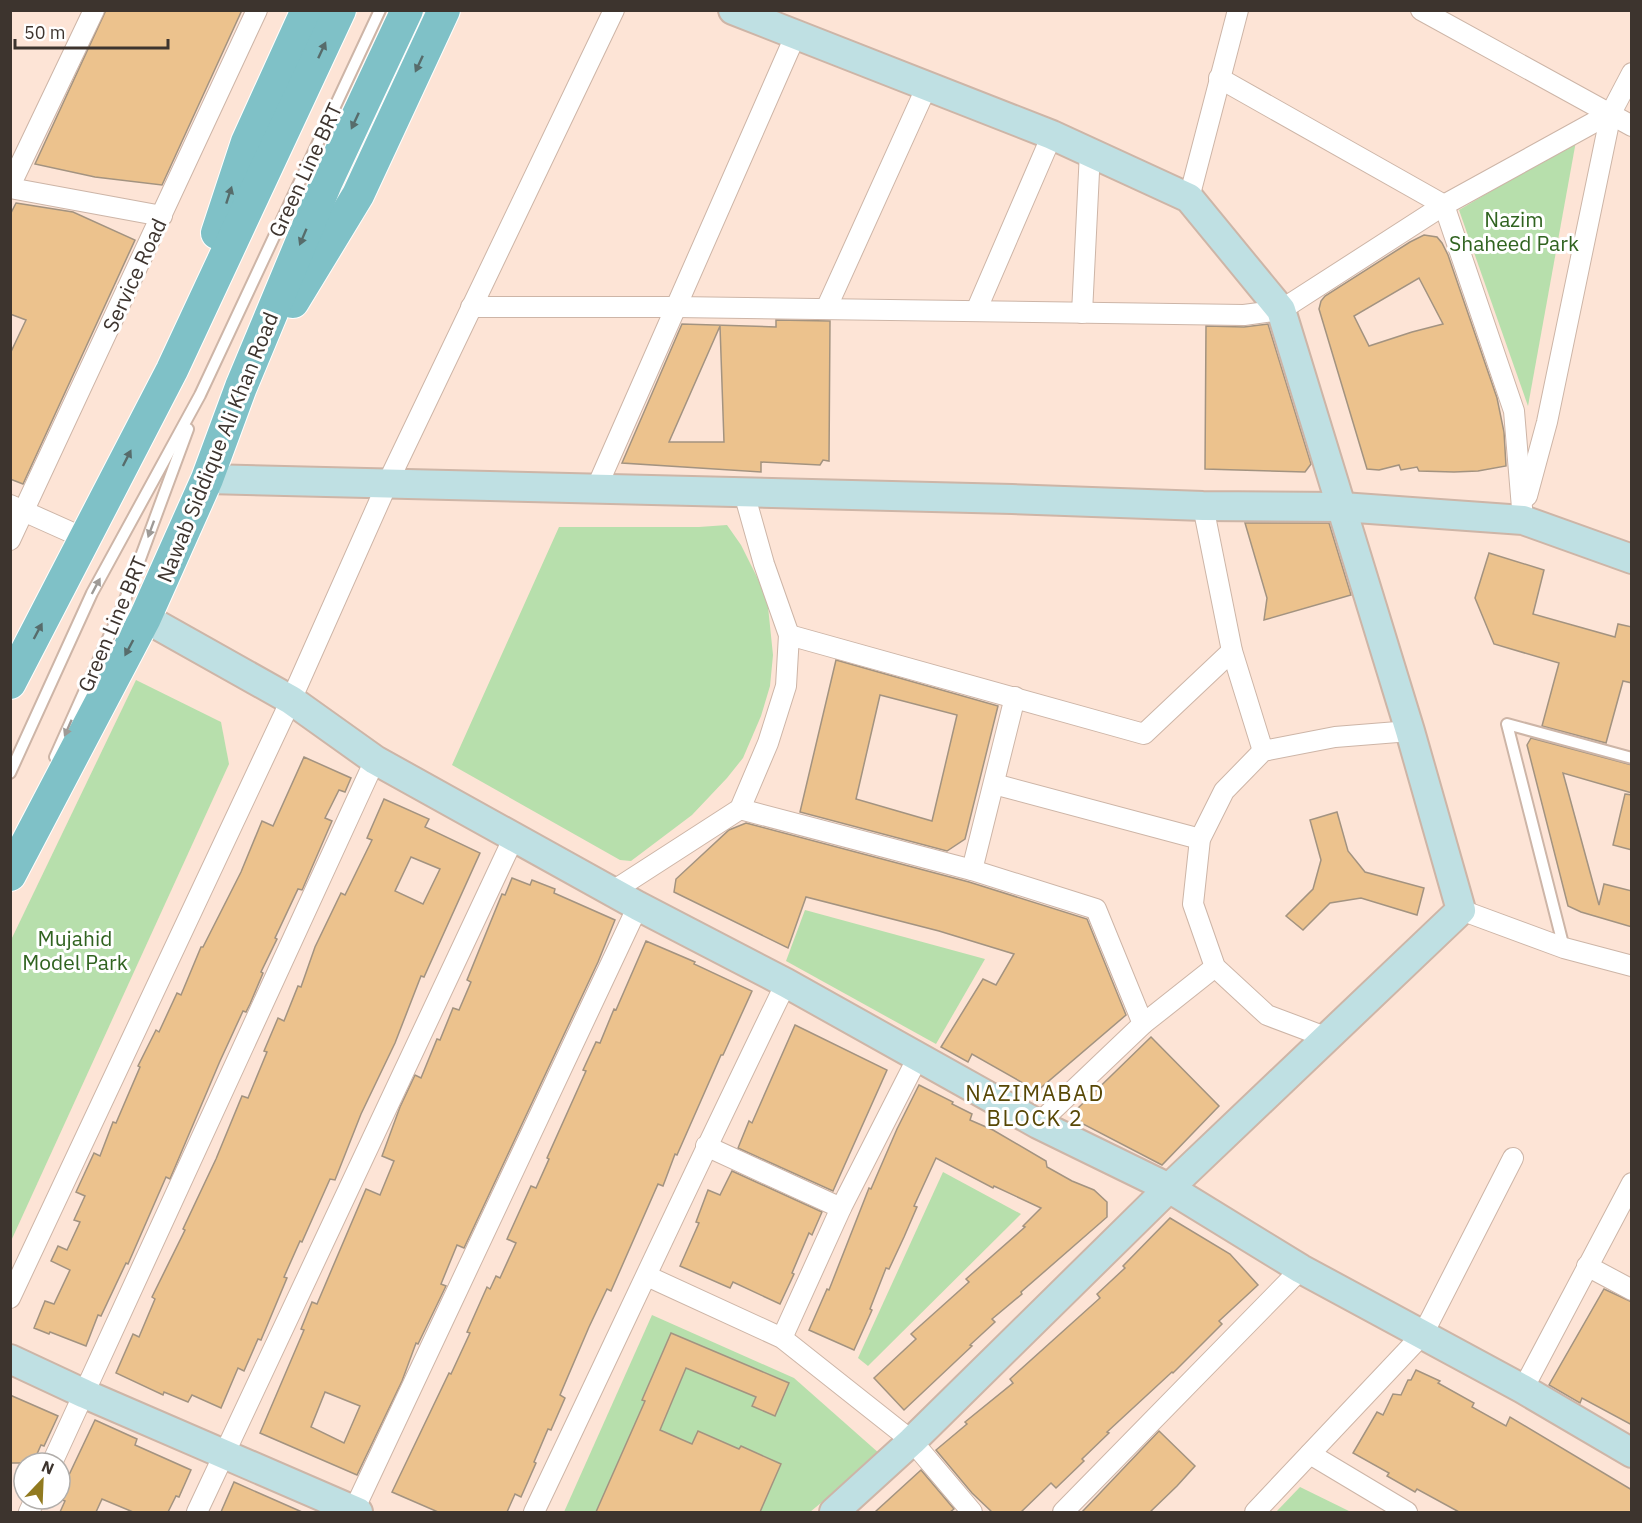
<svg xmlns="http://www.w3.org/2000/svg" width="1642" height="1523" font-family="'IBM Plex Sans',sans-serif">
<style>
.green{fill:#b7dfac}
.building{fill:#ecc28d;stroke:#a39380;stroke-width:1.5;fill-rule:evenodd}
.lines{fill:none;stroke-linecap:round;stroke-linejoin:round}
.lane-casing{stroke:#cdb5a7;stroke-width:14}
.street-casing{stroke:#cdb5a7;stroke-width:22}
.secondary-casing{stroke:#cdb5a7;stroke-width:32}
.primary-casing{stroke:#fff;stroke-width:34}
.lane{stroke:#fff;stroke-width:10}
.street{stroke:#fff;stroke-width:20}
.secondary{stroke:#bfe0e3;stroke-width:28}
.primary{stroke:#7fc1c7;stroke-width:32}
.oneway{fill:#576c6b}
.oneway2{fill:#9e9a96}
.labels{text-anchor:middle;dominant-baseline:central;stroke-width:6;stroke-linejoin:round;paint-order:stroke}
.street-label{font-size:21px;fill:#3d342e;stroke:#fff}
.park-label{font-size:21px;fill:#306320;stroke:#fff}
.neighbourhood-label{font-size:22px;letter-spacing:1.5px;fill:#574705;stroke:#fff}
</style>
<rect width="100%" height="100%" fill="#fde4d6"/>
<g class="green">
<path d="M1576,141L1528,406L1459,210Z"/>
<path d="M727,525L741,545L767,597L773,655L770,686L761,716L743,758L727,778L692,815L631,861L620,860L452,765L559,527H699Z"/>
<path d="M136,680L221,722L229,764L11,1241V940Z"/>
<path d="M805,910L985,959L936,1044L786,961Z"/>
<path d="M943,1172L1021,1214L868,1366L858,1358Z"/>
<path d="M652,1315L794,1378L880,1454L810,1512H564Z"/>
<path d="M1300,1487L1351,1512H1276Z"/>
</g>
<g class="building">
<path d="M106,10H242L162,185L95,177L35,164Z"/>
<path d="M16,203L73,212L135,240L23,484L10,479V354L26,320L10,314V215Z"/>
<path d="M1424,235L1437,237L1442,243L1448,255L1497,398L1504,432L1506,466L1478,471L1454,472L1419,471L1417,467L1401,470L1399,465L1379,470L1367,469L1319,309L1321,301L1325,296L1410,242ZM1419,278L1443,324L1412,332L1369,346L1354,316Z"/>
<path d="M776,320L830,321L829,461L823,460L820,465L761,462V472L622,463L682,324L776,327ZM720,326L724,442H669Z"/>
<path d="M1268,324L1311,464L1305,472L1205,469L1206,326L1244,327Z"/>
<path d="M1245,523H1329L1351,595L1264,620L1267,598Z"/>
<path d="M1489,553L1544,570L1533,614L1615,637L1618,624L1632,627V683L1623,681L1606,743L1542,726L1559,663L1494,644L1475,598Z"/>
<path d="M836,660L998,706L965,839L947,851L800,812ZM880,695L957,715L932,821L856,799Z"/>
<path d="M1531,738L1632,765V793L1563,773L1599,905L1604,884L1632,891V927L1581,912L1568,906L1527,745Z"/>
<path d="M304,757L351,778L345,792L339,790L325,818L332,821L303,888L302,890L298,889L275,938L277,939L261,972L263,973L250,1004L246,1012L243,1011L220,1061L170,1179L166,1177L128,1264L126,1263L101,1316L98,1315L86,1346L50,1332L49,1334L34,1328L45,1301L54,1304L70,1270L51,1261L58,1246L67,1250L80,1222L74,1220L85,1196L76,1192L94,1153L100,1156L113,1122L116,1123L140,1067L138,1066L156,1030L159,1032L177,993L181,995L201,947H203L241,872L262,821L273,826Z"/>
<path d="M1625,794L1632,795V850L1613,845Z"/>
<path d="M384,799L429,819L425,827L480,853L424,977L421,976L395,1043L361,1114L335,1180L330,1179L302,1242L300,1241L284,1277L287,1278L261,1340L258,1339L244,1371L238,1368L221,1408L192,1395L188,1402L164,1392L163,1395L116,1373L133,1334L139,1337L155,1299L152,1297L185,1230L183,1229L216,1159L242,1096L248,1098L267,1052L264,1051L278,1018L284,1021L298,986L301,987L315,947L341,893L345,895L372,840L367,838ZM411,857L440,869L423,904L395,891Z"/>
<path d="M1337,812L1348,851L1365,872L1424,888L1417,915L1361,898L1330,903L1303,930L1286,916L1313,889L1321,860L1310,820Z"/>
<path d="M746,823L969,882L1087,919L1126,1015L1037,1091L972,1054L968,1062L941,1047L983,979L996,985L1014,954L939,931L806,897L788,948L674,892L676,879L729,830Z"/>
<path d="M512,878L530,885L532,880L555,889L554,893L615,920L598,962L464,1248L457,1245L441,1284L446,1286L418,1344L416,1343L402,1381L357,1475L260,1433L304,1330L301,1329L312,1302L317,1304L366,1189L380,1195L394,1161L382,1156L400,1107L415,1075L421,1078L437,1039L440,1040L453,1008L459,1010L471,982L467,980L502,894L505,895ZM325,1392L360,1406L344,1443L311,1427Z"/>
<path d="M646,941L695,962L694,964L752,991L723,1055H721L677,1155L675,1154L663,1186L658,1184L611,1291L607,1289L589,1327L560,1395L565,1398L551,1430L548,1429L534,1462L536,1463L521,1497L515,1494L507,1512H438L392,1492L449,1373L451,1374L470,1333L467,1332L487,1287L490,1289L496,1276L500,1278L516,1243L507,1239L531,1186L536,1188L549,1159L547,1158L586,1071L583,1070L596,1042L600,1043L614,1009L616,1010Z"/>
<path d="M795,1025L887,1070L833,1191L738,1148L749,1121L752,1123Z"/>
<path d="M1151,1037L1219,1106L1162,1165L1083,1124L1077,1117L1076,1110Z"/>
<path d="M919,1085L953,1102L952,1104L972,1114L970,1120L993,1130L1046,1161L1047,1167L1072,1181L1094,1190L1107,1202V1217L1021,1292L1022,1294L992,1319L995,1322L970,1345L972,1346L904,1410L874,1378L916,1339L911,1334L969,1282L966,1279L1025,1227L1023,1226L1041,1208L994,1186L993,1188L936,1158L914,1206L917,1207L904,1237L889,1269L886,1268L870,1309L872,1310L854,1350L809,1330L827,1289L829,1290L869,1188L871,1189L897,1129Z"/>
<path d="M732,1171L822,1212L812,1235L809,1233L792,1273L794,1274L780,1304L733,1282L730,1288L680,1266L699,1223L696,1222L708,1190L720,1195Z"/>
<path d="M1170,1218L1230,1254L1258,1285L1219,1321L1222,1324L1173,1373L1172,1372L1107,1432L1109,1433L1082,1459L1084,1461L1056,1488L1051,1483L1021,1512H992L972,1493L936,1450L967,1424L965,1422L1013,1383L1010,1379L1100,1298L1097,1294L1125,1268L1123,1266Z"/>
<path d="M1604,1289L1632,1302V1425L1582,1398L1580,1403L1549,1385Z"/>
<path d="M671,1333L789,1383L775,1416L752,1406L756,1397L686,1368L660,1430L692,1444L698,1431L739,1449L741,1446L781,1464L760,1512H596L645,1401L642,1400Z"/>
<path d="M1416,1370L1440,1381L1438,1383L1474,1403L1472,1407L1506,1426L1510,1417L1632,1490V1512H1459L1417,1489L1415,1492L1387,1476L1389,1473L1353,1453L1377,1412L1383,1415L1393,1394L1401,1395L1408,1380H1411Z"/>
<path d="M10,1395L58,1416L44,1446L41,1445L33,1463H10Z"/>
<path d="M95,1420L137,1439L135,1445L191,1470L179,1497L176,1496L168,1512H133L102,1499L96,1512H60L65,1501L60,1499V1494Z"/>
<path d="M1159,1431L1195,1466L1177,1486L1150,1512H1082Z"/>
<path d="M921,1470L954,1509L950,1512H875Z"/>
<path d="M234,1482L302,1512H221Z"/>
</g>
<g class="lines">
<g class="lane-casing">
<g id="lane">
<path d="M55,757L123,605L188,429"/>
<path d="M10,773L92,593L200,395L380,10"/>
<path d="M1564,948L1507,724L1632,758"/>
</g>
</g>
<g class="street-casing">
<g id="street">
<path d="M1421,10L1632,126"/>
<path d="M1219,78L1444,205L1514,411L1523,520"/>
<path d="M10,186L94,10"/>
<path d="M10,188L162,216"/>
<path d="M1189,198L1238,10"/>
<path d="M471,307H675L1244,315L1281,310L1444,205L1611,113"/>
<path d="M826,309L927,86"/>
<path d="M976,311L1052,135"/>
<path d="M1082,313L1090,152"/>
<path d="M596,489L796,34"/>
<path d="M1527,496L1547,422L1611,113L1632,73"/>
<path d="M10,505L86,539"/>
<path d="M1203,506L1232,651L1263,751"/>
<path d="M10,540L257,10"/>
<path d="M789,635L1144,734L1232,651"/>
<path d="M994,784L1200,839"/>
<path d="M740,809L972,870L1096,909L1143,1024"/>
<path d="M972,870L1015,697"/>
<path d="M613,891L740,809L768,743L786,686L789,635L764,564L744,493"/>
<path d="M1461,910L1564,948L1632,966"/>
<path d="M1328,1038L1267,1015L1215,967L1193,904L1200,839L1224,791L1263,751L1335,737L1410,731"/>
<path d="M1038,1124L1143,1024L1215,967"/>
<path d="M706,1146L841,1208"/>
<path d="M1587,1266L1632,1290"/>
<path d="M647,1276L782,1338L912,1441L972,1512"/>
<path d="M10,1298L291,700L388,482L614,10"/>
<path d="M782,1338L841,1208L918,1057"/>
<path d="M1523,1389L1632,1183"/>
<path d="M1310,1454L1407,1512"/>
<path d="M52,1463L375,760"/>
<path d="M29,1512L35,1499"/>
<path d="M197,1512L514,837"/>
<path d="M353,1512L638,906"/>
<path d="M534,1512C618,1336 700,1159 786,983"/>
<path d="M1063,1512L1301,1269"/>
<path d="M1255,1512L1423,1334L1513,1158"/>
</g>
</g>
<g class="secondary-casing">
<g id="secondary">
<path d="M733,10L1052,135L1189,198L1281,310L1410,731L1461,910L1169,1188L912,1441L834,1512"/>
<path d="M207,479L1012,499L1203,506L1342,507L1523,520L1632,559"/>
<path d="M145,618L291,700L375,760L638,906L786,983L1038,1124L1169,1188L1301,1269L1523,1389L1632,1453"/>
<path d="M10,1359L85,1394L358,1512"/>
</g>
</g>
<g class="primary-casing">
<g id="primary">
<path d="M217,233L247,142L307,10"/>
<path d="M293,302L358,195L444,10"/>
<path d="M10,683L172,370L340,10"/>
<path d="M10,875L145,618L207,479L241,387L326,183L407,10"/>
</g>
</g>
<use href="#lane" class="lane"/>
<use href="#street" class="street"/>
<use href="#secondary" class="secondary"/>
<use href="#primary" class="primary"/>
</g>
<defs><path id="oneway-solid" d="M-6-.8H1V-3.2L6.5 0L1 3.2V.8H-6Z" transform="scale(1.5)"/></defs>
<g class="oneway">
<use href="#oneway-solid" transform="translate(322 50) rotate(-65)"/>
<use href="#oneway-solid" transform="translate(419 64) rotate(115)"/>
<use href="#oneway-solid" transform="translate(355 121) rotate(115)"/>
<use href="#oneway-solid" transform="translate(229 195) rotate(-72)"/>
<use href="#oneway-solid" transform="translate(303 237) rotate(113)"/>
<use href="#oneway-solid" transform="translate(127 458) rotate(-63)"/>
<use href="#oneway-solid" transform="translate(38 631) rotate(-62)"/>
<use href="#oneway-solid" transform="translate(129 648) rotate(118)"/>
</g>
<g class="oneway2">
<use href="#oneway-solid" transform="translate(151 529) rotate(110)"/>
<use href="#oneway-solid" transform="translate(96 586) rotate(-62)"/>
<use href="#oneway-solid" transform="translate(68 728) rotate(114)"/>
</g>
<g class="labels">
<g class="street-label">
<text transform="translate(305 170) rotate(-65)">Green Line BRT</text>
<text transform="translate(134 275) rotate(-65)">Service Road</text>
<text transform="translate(217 447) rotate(-68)">Nawab Siddique Ali Khan Road</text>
<text transform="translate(112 624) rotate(-67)">Green Line BRT</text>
</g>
<g class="park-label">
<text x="1514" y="219">Nazim<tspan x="1514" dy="24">Shaheed Park</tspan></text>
<text x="75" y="938">Mujahid<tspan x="75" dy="24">Model Park</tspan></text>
</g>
<g class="neighbourhood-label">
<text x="1035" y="1092">NAZIMABAD<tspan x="1035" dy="25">BLOCK 2</tspan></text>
</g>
</g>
<rect width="1642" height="1523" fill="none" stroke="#3d342e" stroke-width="24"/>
<g transform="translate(42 1481) rotate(23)"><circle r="28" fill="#ffffff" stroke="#b1aeab" stroke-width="1.5"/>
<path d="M0-4.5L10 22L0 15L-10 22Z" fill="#917a20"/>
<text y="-9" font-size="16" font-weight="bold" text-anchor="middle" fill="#3d342e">N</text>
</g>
<path d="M15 39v9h153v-9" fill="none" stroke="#3d342e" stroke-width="3"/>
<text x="24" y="39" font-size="18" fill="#3d342e" stroke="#ffffff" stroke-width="4.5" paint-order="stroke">50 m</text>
</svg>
